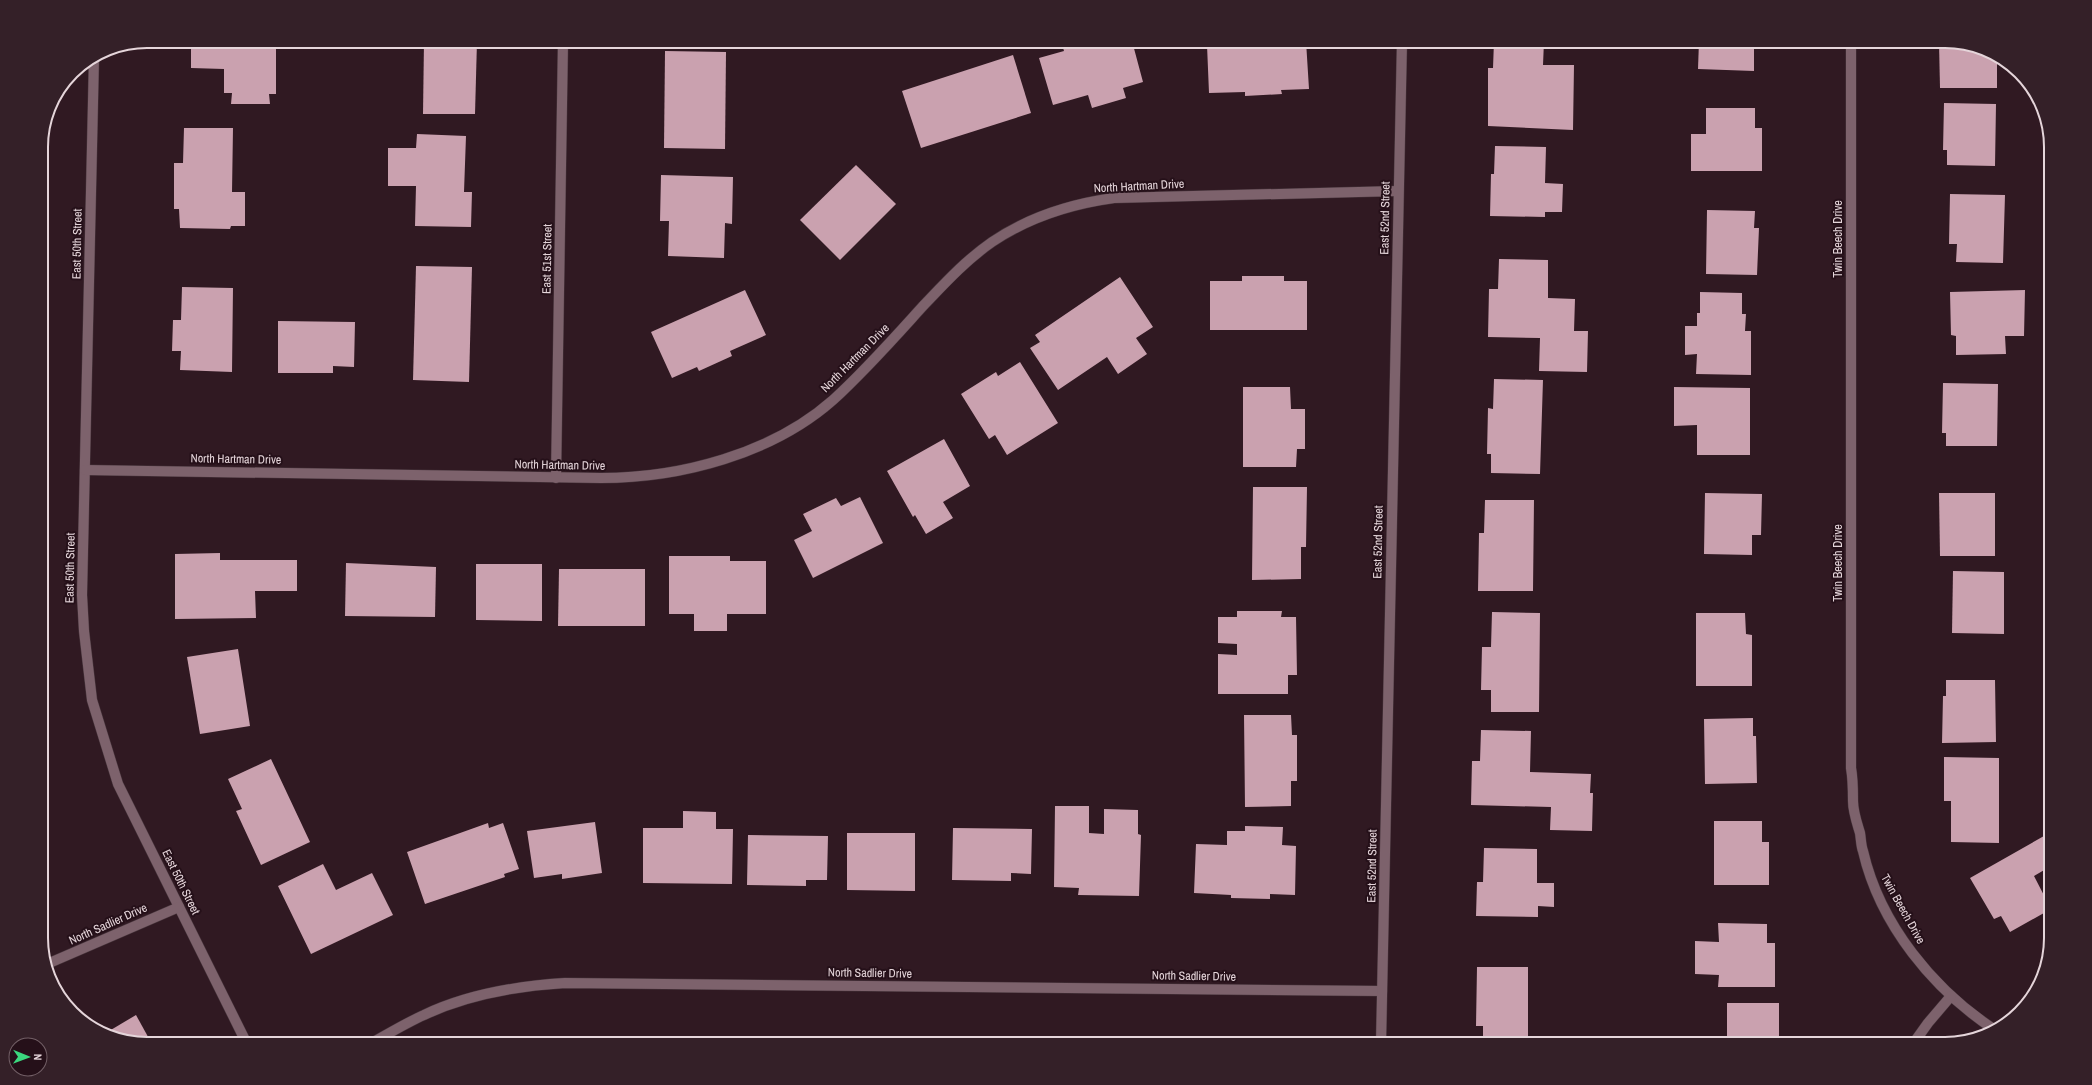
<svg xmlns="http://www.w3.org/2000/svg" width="2092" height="1085" font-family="'Archivo Narrow',sans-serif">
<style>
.building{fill:#caa1af}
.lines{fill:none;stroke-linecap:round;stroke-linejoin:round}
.street-casing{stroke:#48363d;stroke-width:11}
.street{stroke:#7d626c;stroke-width:10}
.labels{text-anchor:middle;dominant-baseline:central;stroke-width:4;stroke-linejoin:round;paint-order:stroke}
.street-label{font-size:12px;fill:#e5d5da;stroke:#251019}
.rim{fill:none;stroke:#e5d5da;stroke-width:2}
</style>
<rect width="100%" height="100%" fill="#301922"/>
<g class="building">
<path d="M191,41H276V94H269L270,104H231L232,93H224V69L191,68Z"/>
<path d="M424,41H477L475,114H423Z"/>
<path d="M1061,41H1132L1143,82L1123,88L1126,98L1092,108L1088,95L1053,105L1039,58L1064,51Z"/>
<path d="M1306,41L1309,89L1281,90L1282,94L1245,96V92L1209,93L1207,45Z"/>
<path d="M1494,41H1544L1543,65H1574L1573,130L1488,126V68H1493Z"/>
<path d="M1699,41H1754V71L1698,69Z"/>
<path d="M1946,41L1992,52L1997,56V88H1940L1939,42Z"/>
<path d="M665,51L726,52L725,149L664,148Z"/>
<path d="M1013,55L1031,113L921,148L902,91Z"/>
<path d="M1944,103L1996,104L1995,166L1947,165V150H1943Z"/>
<path d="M1706,108H1755V128H1762V171H1691V134H1706Z"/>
<path d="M184,128H233L232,192H245V226H231L230,229L180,228L179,209H174V163H183Z"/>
<path d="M417,134L466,136L464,192H472L471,227L415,226L416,186H388V148H416Z"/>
<path d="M1495,146L1546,147L1545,183L1563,184L1562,212H1545V217L1490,216L1491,174H1494Z"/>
<path d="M856,165L896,204L840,260L800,220Z"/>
<path d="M661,175L733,177L732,224L725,223L724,258L668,256L669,221H660Z"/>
<path d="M1950,194L2005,195L2003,263L1956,262L1957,244H1949Z"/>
<path d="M1707,210L1755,211L1754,228H1759L1757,275L1706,274Z"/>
<path d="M1499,259L1548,260V298L1575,299L1574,331H1588L1587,372L1539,371L1540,338L1488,337L1489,289H1498Z"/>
<path d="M416,266L472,267L469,382L413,380Z"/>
<path d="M1242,276H1284V281H1307V330H1210V281H1242Z"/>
<path d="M1120,277L1153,327L1136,338L1147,354L1118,374L1107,357L1058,390L1030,348L1040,342L1035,335Z"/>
<path d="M182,287L233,288L232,372L180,370L181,351H172L173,320H181Z"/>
<path d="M745,290L766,335L730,351L732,356L699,371L697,367L672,378L651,332Z"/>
<path d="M2025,290L2024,336H2005L2006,354L1956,355V336L1951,335L1950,292Z"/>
<path d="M1700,292L1742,293V314H1746L1745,331H1751V375L1696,374L1697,354L1685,355V326H1697V313H1700Z"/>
<path d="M278,321L355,322L354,367L333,366V373H278Z"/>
<path d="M1020,362L1058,423L1007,455L995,435L989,439L961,394L996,372L998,376Z"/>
<path d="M1494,379L1543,380L1540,474L1491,473V454H1487L1488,408L1493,409Z"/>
<path d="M1943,383L1998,384L1997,446H1946V433H1942Z"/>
<path d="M1243,387H1290L1291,409H1305V449H1297L1296,467H1243Z"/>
<path d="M1674,387L1750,388V455H1697V425L1674,426Z"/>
<path d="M944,439L970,486L943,502L953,518L926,534L915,515L913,517L887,471Z"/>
<path d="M1253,487H1307L1306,547H1301V579L1252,580Z"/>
<path d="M1705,493L1762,494L1761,535H1752V555L1704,554Z"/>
<path d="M1939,493H1995V556H1940Z"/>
<path d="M860,497L883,543L813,578L794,540L812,531L803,514L836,498L841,506Z"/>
<path d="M1485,500H1534L1533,591H1478L1479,533H1484Z"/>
<path d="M220,553V560H297V591H255L256,618L175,619V554Z"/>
<path d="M669,556H730V561H766V614H727V631H694V614H669Z"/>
<path d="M346,563L436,567L435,617L345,616Z"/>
<path d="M476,564H542V621L476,620Z"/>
<path d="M559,569H645V626H558Z"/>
<path d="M1953,571L2004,572V634L1952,633Z"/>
<path d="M1237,611H1282L1281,617H1296L1297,675H1288V694H1218V654L1237,655V644L1218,643V617H1237Z"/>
<path d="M1492,612L1540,613L1539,712H1491V690H1481L1482,647H1491Z"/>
<path d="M1696,613H1745L1746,634L1752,635V686H1696Z"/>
<path d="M238,649L250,726L200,734L187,657Z"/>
<path d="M1946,680H1995L1996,742L1942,743L1943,696H1946Z"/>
<path d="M1244,715H1291L1292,735H1297V781H1291V806L1245,807Z"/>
<path d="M1753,718V736H1756L1757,783L1705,784L1704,719Z"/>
<path d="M1481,730L1531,731L1530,772L1591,774L1590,793H1593L1592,831L1550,830L1551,807L1471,805L1472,761H1480Z"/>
<path d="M1944,757L1999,758V843L1951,842V801H1944Z"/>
<path d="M271,759L310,842L261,865L236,811L242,809L228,779Z"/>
<path d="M1055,806H1089V833L1104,834V809L1138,810V834L1141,835L1139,896L1078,895L1079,888L1054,887Z"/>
<path d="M683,811L716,812V829H733L732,884L643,883V828H683Z"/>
<path d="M1714,821H1762V842H1769V885H1714Z"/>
<path d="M595,822L602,873L562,879V874L534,878L527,831Z"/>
<path d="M488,823L489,828L503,823L519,869L504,874L505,877L425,904L407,852Z"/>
<path d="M1245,826L1283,827L1282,845L1296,846L1295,895L1270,894V899L1231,898V895L1194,893L1196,844L1227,845V831H1245Z"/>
<path d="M953,828L1032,829L1031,874L1011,873V881L952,880Z"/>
<path d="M2051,832V866L2034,876L2051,909L2010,932L2001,916L1994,919L1970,878Z"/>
<path d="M847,833H915V891L847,890Z"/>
<path d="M748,835L828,836L827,880H806V886L747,885Z"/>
<path d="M1484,848L1537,849V883H1554V907L1538,906V917L1476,916L1477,882H1483Z"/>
<path d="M323,864L336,890L372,873L393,915L311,954L278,886Z"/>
<path d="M1718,923L1767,924V943H1775V987H1718L1719,975L1695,974V941L1719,942Z"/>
<path d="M1477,967H1528V1044H1483V1026H1476Z"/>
<rect x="1727" y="1003" width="52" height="41"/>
<path d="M136,1015L152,1044L104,1034Z"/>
</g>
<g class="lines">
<g class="street-casing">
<g id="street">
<path d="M1851,41V768C1853,779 1853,789 1853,801C1853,812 1857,823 1860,833C1861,839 1861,846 1863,851C1880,925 1934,990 1995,1030"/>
<path d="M94,57L82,595L84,631L92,700L118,784L247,1044"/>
<path d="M85,470L601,478C680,478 772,454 833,400C865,371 894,338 923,306C945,283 966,260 992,242C1029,217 1070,204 1114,198L1398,191"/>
<path d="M556,478L563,41"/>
<path d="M47,964L179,907"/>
<path d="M370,1044C388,1034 406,1023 424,1015C468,994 517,986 565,983L1382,991"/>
<path d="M1381,1044L1402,41"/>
<path d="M1913,1044L1928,1023L1951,996"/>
</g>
</g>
<use href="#street" class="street"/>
</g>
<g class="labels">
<g class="street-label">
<text transform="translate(1139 186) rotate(-3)">North Hartman Drive</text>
<text transform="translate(1385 218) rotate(-89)">East 52nd Street</text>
<text transform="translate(1838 239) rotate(-90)">Twin Beech Drive</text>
<text transform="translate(77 244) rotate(-89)">East 50th Street</text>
<text transform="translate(547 259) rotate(-89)">East 51st Street</text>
<text transform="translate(855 358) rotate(-45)">North Hartman Drive</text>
<text transform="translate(236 459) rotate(1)">North Hartman Drive</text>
<text transform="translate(560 465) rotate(1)">North Hartman Drive</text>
<text transform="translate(1378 542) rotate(-89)">East 52nd Street</text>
<text transform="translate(1838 563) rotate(-90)">Twin Beech Drive</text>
<text transform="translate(70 568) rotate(-89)">East 50th Street</text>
<text transform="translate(1372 866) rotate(-89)">East 52nd Street</text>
<text transform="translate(181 882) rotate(64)">East 50th Street</text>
<text transform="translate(1903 909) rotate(61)">Twin Beech Drive</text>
<text transform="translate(108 924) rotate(-24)">North Sadlier Drive</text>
<text transform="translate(870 973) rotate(1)">North Sadlier Drive</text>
<text transform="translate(1194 976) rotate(1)">North Sadlier Drive</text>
</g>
</g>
<path d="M0 0H2092V1085H0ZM147 48H1945A99 99 0 0 1 2044 147V938A99 99 0 0 1 1945 1037H147A99 99 0 0 1 48 938V147A99 99 0 0 1 147 48Z" fill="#342028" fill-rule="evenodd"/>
<path class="rim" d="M147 48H1945A99 99 0 0 1 2044 147V938A99 99 0 0 1 1945 1037H147A99 99 0 0 1 48 938V147A99 99 0 0 1 147 48Z"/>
<g transform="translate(28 1057) rotate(91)"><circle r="19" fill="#251019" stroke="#725f66"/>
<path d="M0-3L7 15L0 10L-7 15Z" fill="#3bd77e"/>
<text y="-6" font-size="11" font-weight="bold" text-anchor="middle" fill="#e5d5da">N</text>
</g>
</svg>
